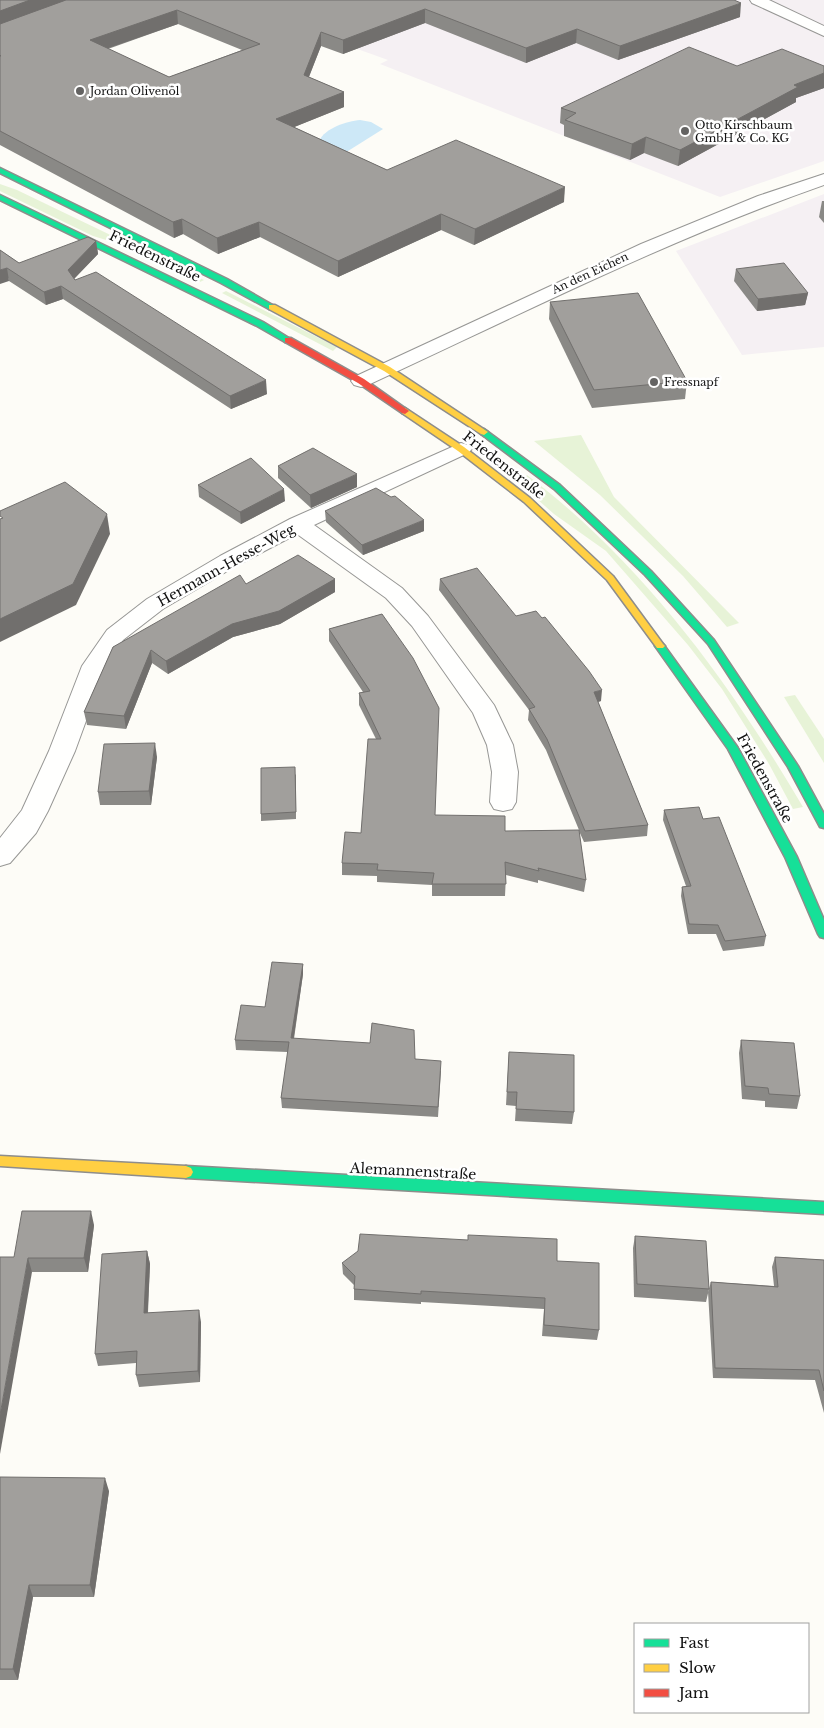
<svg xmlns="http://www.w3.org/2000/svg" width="824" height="1728" font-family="'Libre Baskerville',serif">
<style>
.industrial{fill:#f5f0f3}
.green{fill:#e7f3d7}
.water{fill:#cde8f7}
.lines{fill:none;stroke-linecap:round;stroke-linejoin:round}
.street-casing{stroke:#979795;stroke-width:2}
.fast-casing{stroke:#8e8d8b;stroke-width:3}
.slow-casing{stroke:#8e8d8b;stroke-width:3}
.jam-casing{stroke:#8e8d8b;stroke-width:3}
.street{fill:#fffffe;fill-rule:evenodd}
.fast{fill:#16e098;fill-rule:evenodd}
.slow{fill:#ffcf43;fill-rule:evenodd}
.jam{fill:#f24e42;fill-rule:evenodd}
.wall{fill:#8a8986;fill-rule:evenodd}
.shaded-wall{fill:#716f6d}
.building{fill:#a19f9c;stroke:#716f6d;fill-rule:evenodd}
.poi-dot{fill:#646362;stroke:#fff;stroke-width:2}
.labels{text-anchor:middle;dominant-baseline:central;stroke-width:5;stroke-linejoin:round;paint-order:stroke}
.far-poi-label{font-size:11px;fill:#111;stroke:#fff;text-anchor:start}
.far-street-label{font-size:11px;fill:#111;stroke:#fff}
.street-label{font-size:14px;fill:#111;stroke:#fff}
</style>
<rect width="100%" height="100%" fill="#fdfcf7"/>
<g class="industrial">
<path d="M365,0H824V161L720,197L380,64L388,60L299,28Z"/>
<path d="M824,194V347L742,355L676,251Z"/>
</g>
<g class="green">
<path d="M0,184L17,190L204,280L200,282L126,246L93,236L0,191Z"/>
<path d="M226,291L337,347L333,351L222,293Z"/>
<path d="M581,435L614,497L739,623L727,627L683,576L600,495L534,441Z"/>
<path d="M527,475C643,563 730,683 803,807L793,809L769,764L722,689L688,645L606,551L554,514L520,484Z"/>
<path d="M795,695L824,739V763L784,697Z"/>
</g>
<path class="water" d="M360,120L371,122L383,129L348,151L335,153L319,141C325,128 347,121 360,120Z"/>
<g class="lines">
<g class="street-casing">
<g id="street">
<path d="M750,0H769L824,26V36L752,3Z"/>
<path d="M824,174V185C667,240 519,315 368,385L361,387L354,385L351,381L354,377L641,244L758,196Z"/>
<path d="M461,443L468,445L472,449L468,453L314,525L402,588L428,616L494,705L513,745L518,772L516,802L512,809L503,811L494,809L490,802L492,772L487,745L473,713L412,626L386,598L297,534L236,566L163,609L123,640L106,666L75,751L48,811L36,833L10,863L0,866V838L22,810L49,751L82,666L107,630L147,599L220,556L290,519Z"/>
</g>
</g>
<g class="fast-casing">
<g id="fast">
<path d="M0,168L227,279L276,307L269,309L221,283L0,173Z"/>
<path d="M0,195L263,322L292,340L285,342L257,326L0,200Z"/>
<path d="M484,429L560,485L651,571L714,640L798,766L824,814V828L820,827L788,767L708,644L645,575L554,489L481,434V430Z"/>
<path d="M660,643L663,644L738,748L797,857L824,920V938L820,937L818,934L785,857L728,749L655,646Z"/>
<path d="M186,1166L824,1202V1214L186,1178L181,1176L179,1172L181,1168Z"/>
</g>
</g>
<g class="slow-casing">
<g id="slow">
<path d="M269,305H275L390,367L488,432L484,435L481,434L384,371L269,309Z"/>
<path d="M405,408L464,447L530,498L613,576L663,644L665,646L663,648H657L607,580L524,502L458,451L402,413V409Z"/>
<path d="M0,1156L186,1166L191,1168L193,1172L191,1176L186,1178L0,1166Z"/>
</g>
</g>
<g class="jam-casing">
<path id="jam" d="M285,338H291L364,379L409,411L405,414L402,413L358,383L285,342Z"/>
</g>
<use href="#street" class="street"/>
<use href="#fast" class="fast"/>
<use href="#slow" class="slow"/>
<use href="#jam" class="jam"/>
</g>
<g class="wall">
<path d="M0,0H734L740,17L618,60L576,43L526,63L425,23L343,54L321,46L309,77L344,92V107L294,127L387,170L564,202L474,245L441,230L338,277L260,237L218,254L183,234L174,238L0,145ZM178,24L242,50L169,77L108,49Z"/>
<path d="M737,66H824V88L796,98V102L678,166L644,153L630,160L564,136V125L560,123L561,108Z"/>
<path d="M822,201H824V223L819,217Z"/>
<path d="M96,241L98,254L74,279L75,280L267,394L231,409L63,299L46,305L9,281L0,250L19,263Z"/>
<path d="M736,269L808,293L805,305L757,311L734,281Z"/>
<path d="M550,302L687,381L685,399L592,408L549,319Z"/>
<path d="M278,466L357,487L311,508L278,478Z"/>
<path d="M198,485L285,501L241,524L199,497Z"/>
<path d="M325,511L424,531L363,555L326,522Z"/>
<path d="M335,579V592L280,624L233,637L168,674L152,663L126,729L87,725L84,712L113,647L246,584Z"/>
<path d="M440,579L516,616L601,701L598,702L648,825L647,836L584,842L579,831L586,880L584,892L538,880V883L506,875L505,896H432V885L377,882V876L342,875V863L361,833L376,739L359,705V693L363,692L329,641V629L382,614L435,815L505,831L579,830L546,750L528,720L529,710L439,590Z"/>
<path d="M157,757L151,805H100L98,792Z"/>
<path d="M296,774V819L261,821V814Z"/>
<path d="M664,810L703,819L766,936L764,946L723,951L716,934H688L681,896L682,887L686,886L663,820Z"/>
<path d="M303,964V974L294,1039L415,1059L441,1071L438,1117L282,1108L281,1098L288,1052L236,1050L235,1040Z"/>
<path d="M741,1040L800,1096L797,1109L765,1107V1101L742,1099L739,1053Z"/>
<path d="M509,1052L574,1112L572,1124L515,1121L516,1106L506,1105Z"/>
<path d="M94,1225L88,1272H32L14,1257Z"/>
<path d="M635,1236L709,1289L706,1302L634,1297L633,1248Z"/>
<path d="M147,1251L150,1264L148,1313L201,1322L200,1382L139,1387L136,1375V1363L98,1366L95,1354Z"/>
<path d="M775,1257L824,1260V1413L815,1380L713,1378L708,1292L711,1282L774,1286L772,1267Z"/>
<path d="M557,1261L599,1330L597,1340L542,1336L544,1309L421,1302V1304L354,1300V1285L343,1274L342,1263Z"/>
<path d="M0,1477L109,1491L94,1597H33L18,1680H0Z"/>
</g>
<g class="shaded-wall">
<path d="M30,0H70L0,26V11Z"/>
<path d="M741,3L740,17L618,60L620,46Z"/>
<path d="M425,9V23L343,54V40Z"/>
<path d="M177,10L178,24L91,54L90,40Z"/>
<path d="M577,29L576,43L526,63V48Z"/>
<path d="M321,32V46L304,89V75Z"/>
<path d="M824,73V88L796,98V102L678,166L680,150L794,85Z"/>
<path d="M344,92V107L277,134L276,119Z"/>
<path d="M646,137L644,153L630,160L632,144Z"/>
<path d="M565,187L564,202L474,245L475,229Z"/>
<path d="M441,214V230L338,277V261Z"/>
<path d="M182,219L183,234L174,238L173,222Z"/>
<path d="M259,222L260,237L218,254L217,238Z"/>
<path d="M96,241L98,254L70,283L68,270Z"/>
<path d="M7,268L9,281L0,284V270Z"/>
<path d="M61,286L63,299L46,305L44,292Z"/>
<path d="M808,293L805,305L757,311L758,299Z"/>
<path d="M266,380L267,394L231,409L230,396Z"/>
<path d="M357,474V487L311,508L310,495Z"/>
<path d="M284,489L285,501L241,524L240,512Z"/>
<path d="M107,514L110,534L76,605L0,642V619Z"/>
<path d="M424,520V531L363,555L362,545Z"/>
<path d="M335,579V592L280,624L233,637L168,674L166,661L232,624Z"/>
<path d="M151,650L152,663L126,729L124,716Z"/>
<path d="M602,690L601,701L593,703L594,692Z"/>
<path d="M155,743L157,757L151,805L149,791Z"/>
<path d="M303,964V974L292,1049L291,1038Z"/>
<path d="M91,1211L94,1225L88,1272L84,1258Z"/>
<path d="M147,1251L150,1264L147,1325L144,1313Z"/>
<path d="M28,1258L32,1272L0,1454V1415Z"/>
<path d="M199,1310L201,1322L200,1382L198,1371Z"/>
<path d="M105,1478L109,1491L94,1597L90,1585Z"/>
<path d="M29,1585L33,1597L18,1680L13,1669Z"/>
</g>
<g class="building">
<path d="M0,0H30L0,11Z"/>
<path d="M66,0H734L741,3L620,46L577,29L526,48L425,9L343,40L321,32L304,75L344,92L276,119L387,170L456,140L565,187L475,229L441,214L338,261L259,222L217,238L182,219L173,222L0,131V56H1L0,55V24ZM177,10L260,44L169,77L90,40Z"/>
<path d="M689,47L737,66L782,49L824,66V73L794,85L798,87L680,150L646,137L632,144L565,120L576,113L561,108Z"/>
<path d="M88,237L96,241L68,270L75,280L96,272L266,380L230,396L61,286L44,292L7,268L0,270V250L19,263Z"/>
<path d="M784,263L808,293L758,299L736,269Z"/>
<path d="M638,293L687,381L594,390L550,302Z"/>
<path d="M313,448L357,474L310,495L278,466Z"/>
<path d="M251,458L284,489L240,512L198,485Z"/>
<path d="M65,482L107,514L73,584L0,619V519L3,518L0,516V511Z"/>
<path d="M376,488L391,497L395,496L424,520L362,545L325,511Z"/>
<path d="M298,555L335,579L279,611L232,624L166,661L151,650L124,716L84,712L113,647L240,575L246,584Z"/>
<path d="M477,568L516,616L536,611L542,618L545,617L589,671L602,690L594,692L648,825L585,831L547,739L529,709L535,707L440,579Z"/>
<path d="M382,614L413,658L439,708L435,815L505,816V831L579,830L586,880L538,868L539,871L505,862L506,884H432L434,873L377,870L378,864L342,863L345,832L361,833L368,739H381L359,693L370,691L329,629Z"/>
<path d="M155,743L149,791L98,792L104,744Z"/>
<path d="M295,767L296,812L261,814V768Z"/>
<path d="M699,807L703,819L719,817L766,936L725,941L718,925L689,924L682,887L691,886L664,810Z"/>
<path d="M272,962L303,964L291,1038L370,1043L372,1023L414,1030L415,1059L441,1061L438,1107L281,1098L289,1042L235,1040L241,1005L265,1007Z"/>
<path d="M741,1040L794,1043L800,1096L769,1094L768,1088L745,1086Z"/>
<path d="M509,1052L574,1055V1112L516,1109L517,1092H507Z"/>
<path d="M22,1211H91L84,1258H28L0,1415V1257H14Z"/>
<path d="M360,1234L468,1240V1235L557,1239V1261L599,1263V1330L544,1325L545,1298L421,1291V1294L354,1289L355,1276L342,1263L358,1251Z"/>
<path d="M635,1236L706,1241L709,1289L637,1284Z"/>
<path d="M147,1251L144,1313L199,1310L198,1371L136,1375L137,1351L95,1354L102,1254Z"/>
<path d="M775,1257L824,1260V1391L819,1370L715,1368L711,1282L778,1287Z"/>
<path d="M0,1477L105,1478L90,1585H29L13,1669H0Z"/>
</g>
<g class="poi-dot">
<circle cx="80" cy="91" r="5"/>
<circle cx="685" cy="131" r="5"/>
<circle cx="654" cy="382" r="5"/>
</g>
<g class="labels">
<g class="far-poi-label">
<text x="90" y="91">Jordan Olivenöl</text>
<text x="695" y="125">Otto Kirschbaum<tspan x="695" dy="13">GmbH &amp; Co. KG</tspan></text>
<text x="664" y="382">Fressnapf</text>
</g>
<g class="far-street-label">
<text transform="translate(590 273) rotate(-25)">An den Eichen</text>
</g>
<g class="street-label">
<text transform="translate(155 256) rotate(26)">Friedenstraße</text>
<text transform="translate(504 465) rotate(38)">Friedenstraße</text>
<text transform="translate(226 565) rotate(-29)">Hermann-Hesse-Weg</text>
<text transform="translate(765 778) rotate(61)">Friedenstraße</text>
<text transform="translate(413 1171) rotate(3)">Alemannenstraße</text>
</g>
</g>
<rect x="634" y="1623" width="175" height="90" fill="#ffffff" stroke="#a0a0a0"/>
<rect x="644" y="1639" width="25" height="8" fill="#16e098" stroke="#a0a0a0"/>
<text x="679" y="1648" font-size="15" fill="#111111">Fast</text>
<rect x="644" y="1664" width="25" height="8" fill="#ffcf43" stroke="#a0a0a0"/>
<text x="679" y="1673" font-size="15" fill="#111111">Slow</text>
<rect x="644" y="1689" width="25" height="8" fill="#f24e42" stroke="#a0a0a0"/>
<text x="679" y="1698" font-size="15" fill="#111111">Jam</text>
</svg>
